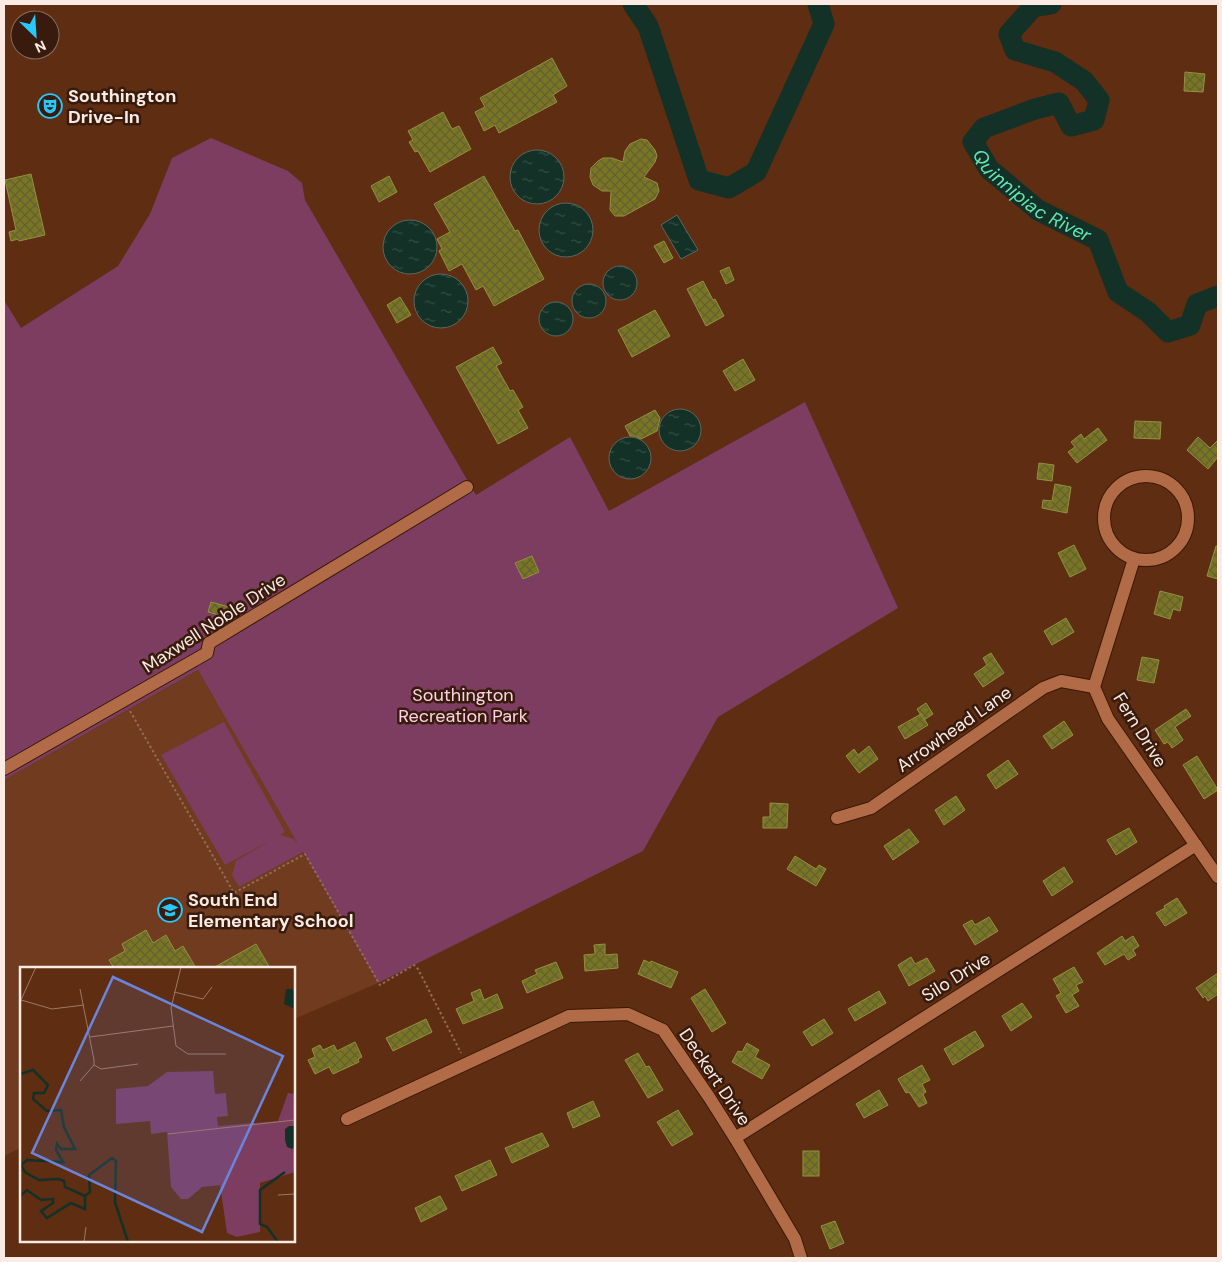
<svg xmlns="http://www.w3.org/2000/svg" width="1222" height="1262" font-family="'DM Sans',sans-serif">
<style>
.built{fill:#703b1e}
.green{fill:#7c3d61}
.water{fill:url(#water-ripples);stroke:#59695f}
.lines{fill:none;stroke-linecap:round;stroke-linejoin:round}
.river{stroke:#133126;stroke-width:21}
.building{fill:url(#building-cross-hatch);stroke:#939141}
.minor-casing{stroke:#3b1906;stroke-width:14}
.path{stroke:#936c56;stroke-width:2;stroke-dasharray:2.5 2.5;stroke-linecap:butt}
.minor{stroke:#b16b47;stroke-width:12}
.labels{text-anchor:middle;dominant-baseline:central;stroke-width:5;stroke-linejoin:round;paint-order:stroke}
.poi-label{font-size:18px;font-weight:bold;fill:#fbebe3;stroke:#381b0c;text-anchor:start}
.street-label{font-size:18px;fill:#fbebe3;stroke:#381b0c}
.park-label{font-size:18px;fill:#fcd3e7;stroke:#381b0c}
.water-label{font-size:19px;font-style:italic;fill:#62e4b6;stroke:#381b0c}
.inset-river{fill:none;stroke:#133126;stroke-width:2.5}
.inset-road{fill:none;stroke:#9d7965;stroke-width:1}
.view{fill:#6b85dc;fill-opacity:0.15;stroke:#6b85dc;stroke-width:2.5}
.inset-edge{fill:none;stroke:#fbebe3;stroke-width:2.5}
</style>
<defs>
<pattern id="water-ripples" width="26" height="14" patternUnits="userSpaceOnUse" patternTransform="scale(1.25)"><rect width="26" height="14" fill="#133126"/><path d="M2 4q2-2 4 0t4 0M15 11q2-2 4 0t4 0" fill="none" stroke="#364f45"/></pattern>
<pattern id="building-cross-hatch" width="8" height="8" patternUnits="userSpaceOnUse" patternTransform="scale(1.25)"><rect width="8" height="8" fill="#797623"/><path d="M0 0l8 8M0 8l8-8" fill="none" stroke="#646032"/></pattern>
</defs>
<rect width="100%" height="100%" fill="#5f2d11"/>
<path class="built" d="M198,670L378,983L294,1019V968H21V1148L4,1156V780Z"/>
<path class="green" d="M211,138L288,171L302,183L305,200L476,495L570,437L609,511L805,402L898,608L718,717L643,851L378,983L303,852L239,887L232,875L236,861L271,840L225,865L161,755L224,722L285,832L280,835L294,839L299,846L198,670L4,780V300L21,328L118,266L150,214L172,158Z"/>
<g class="water">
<circle cx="537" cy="177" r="27"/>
<circle cx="566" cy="230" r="27"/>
<path d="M677,215L698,250L681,259L661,225Z"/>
<circle cx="410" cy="247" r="27"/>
<circle cx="620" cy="283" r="17"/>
<circle cx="441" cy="301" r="27"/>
<circle cx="589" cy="301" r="17"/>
<circle cx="556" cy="319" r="17"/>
<circle cx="680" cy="430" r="21"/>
<circle cx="630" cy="458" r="21"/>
</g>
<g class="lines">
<g class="river">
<path d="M633,4L648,26L699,180L729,188L756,172L824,24L818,4"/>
<path id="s1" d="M1051,4L1033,7L1009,34L1015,50L1055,62L1084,81L1099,100L1094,120L1071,126L1059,103L1035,109L984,128L973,142L989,169L1038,210L1098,240L1118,292L1148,312L1168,332L1190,325L1197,304L1218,296"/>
</g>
</g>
<g class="building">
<path d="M552,58L567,86L553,95L557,102L499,133L495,125L484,131L475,112L485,107L480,98Z"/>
<path d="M1185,72L1205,74L1203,92L1184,91Z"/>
<path d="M443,112L452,129L459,126L471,149L430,172L418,151L415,152L409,142L413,140L408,131Z"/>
<path d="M641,139L647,140L655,150L657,156L655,162L644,177L657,183L659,191L655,199L624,216H615L610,210L611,191H602L593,185L590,177L591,168L598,161L603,158H612L623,162L625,151L630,144Z"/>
<path d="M31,174L45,235L19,241L18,239L11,241L9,232L16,230L5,180Z"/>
<path d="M389,176L397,192L379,202L371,186Z"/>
<path d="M484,176L515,231L518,230L544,279L494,306L483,286L476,290L462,264L449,271L439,251L442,249L437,239L450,232L434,204Z"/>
<path d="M664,241L673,258L664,263L654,246Z"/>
<path d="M729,267L734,280L726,284L720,271Z"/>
<path d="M703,281L713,300L715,299L724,316L706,326L687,289Z"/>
<path d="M400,297L411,315L397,323L387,305Z"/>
<path d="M655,310L670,336L632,357L618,330Z"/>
<path d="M493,347L502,363L496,366L510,391L513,390L523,407L518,410L528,428L498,444L456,367Z"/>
<path d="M743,359L755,380L735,391L723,371Z"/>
<path d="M655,410L660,418L657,431L641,439L635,436H630L625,426Z"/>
<path d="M1135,421L1161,422L1160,439L1134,438Z"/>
<path d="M1098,428L1107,440L1077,463L1068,452L1075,447L1071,442L1081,434L1084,439Z"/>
<path d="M1198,437L1210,448L1218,440V457L1208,469L1187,450Z"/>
<path d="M1039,463L1054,465L1052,481L1037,479Z"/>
<path d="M1055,484L1071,487L1067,513L1042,508L1043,500L1052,501Z"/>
<path d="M1074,545L1086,569L1070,577L1058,553Z"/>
<path d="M1216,546H1218V579L1207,576Z"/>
<path d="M532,556L539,572L523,579L515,563Z"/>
<path d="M1160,591L1183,597L1180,611L1173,609L1170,619L1154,614Z"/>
<path d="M211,602L229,607L226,617L208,612Z"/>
<path d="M1066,618L1074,632L1052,645L1044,631Z"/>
<path d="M991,653L1004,673L983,687L974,674L987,665L983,658Z"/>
<path d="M1142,657L1159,660L1154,683L1137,680Z"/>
<path d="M926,703L933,714L924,720L917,709Z"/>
<path d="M1186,709L1191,716L1175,727L1183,740L1172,748L1168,742L1164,744L1155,730Z"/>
<path d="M921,714L928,725L905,739L898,727Z"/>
<path d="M1064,721L1073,735L1052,749L1043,736Z"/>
<path d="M869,746L878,759L859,773L846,756L854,749L858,755Z"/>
<path d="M1197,756L1218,790L1204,799L1183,765Z"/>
<path d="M1008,760L1018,774L996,789L987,775Z"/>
<path d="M956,796L965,810L944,825L935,810Z"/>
<path d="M770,803L788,804L787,828H763V817H770Z"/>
<path d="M1129,828L1137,842L1116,855L1107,840Z"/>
<path d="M909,829L919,842L893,860L884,846Z"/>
<path d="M795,856L816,869L819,865L826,869L816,886L787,869Z"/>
<path d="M1064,867L1073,882L1052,896L1043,881Z"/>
<path d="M1177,898L1187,913L1165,926L1156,913L1165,908L1164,906Z"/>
<path d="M989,917L998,931L975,945L963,925L972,920L975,925Z"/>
<path d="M146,930L153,943L166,935L175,951L183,946L196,968H114L109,960L125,951L122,944Z"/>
<path d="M1122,936L1125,941L1133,936L1139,946L1133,950L1136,955L1128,960L1124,954L1105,965L1097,953Z"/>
<path d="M256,944L270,968H213Z"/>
<path d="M605,944V955L617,954L618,968L585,971L584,955L595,954L594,945Z"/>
<path d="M911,957L915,964L927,958L935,971L909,986L898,965Z"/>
<path d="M644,960L650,963L651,961L678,972L671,988L638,974Z"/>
<path d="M556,962L563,978L527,993L522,981L537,974L535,970Z"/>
<path d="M1074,967L1083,982L1076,985L1079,991L1072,995L1079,1006L1066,1013L1056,996L1061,993L1053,979Z"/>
<path d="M1218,973V994L1208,1001L1205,996L1203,998L1196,988Z"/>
<path d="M480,989L484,1000L497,994L503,1008L463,1024L456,1009L474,1001L471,993Z"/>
<path d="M705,989L726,1023L712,1032L691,998Z"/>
<path d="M879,991L886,1003L855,1021L848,1009Z"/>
<path d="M1022,1003L1032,1017L1011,1031L1002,1016Z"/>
<path d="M426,1019L432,1032L393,1051L386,1038Z"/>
<path d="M824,1019L833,1033L812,1046L803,1032Z"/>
<path d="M975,1031L984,1046L953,1065L944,1049Z"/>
<path d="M355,1042L362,1057L358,1059L359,1062L333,1074L329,1067L315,1074L308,1060L315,1057L312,1049L320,1045L323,1050L334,1045L337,1051Z"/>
<path d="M747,1043L759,1050L755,1057L770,1065L762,1079L732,1062L738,1051L742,1052Z"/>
<path d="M638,1053L646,1067L649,1066L663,1090L648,1098L625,1060Z"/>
<path d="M922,1065L930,1080L922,1084L926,1092L923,1094L927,1103L919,1107L909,1092L906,1093L898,1079Z"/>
<path d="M879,1090L888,1105L864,1118L856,1104Z"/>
<path d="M593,1101L600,1116L573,1128L567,1113Z"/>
<path d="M678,1110L693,1134L672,1146L657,1122Z"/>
<path d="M542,1133L549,1146L512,1163L505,1148Z"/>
<rect x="803" y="1151" width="16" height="25"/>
<path d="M490,1160L497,1175L462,1191L455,1176Z"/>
<path d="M440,1196L447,1209L421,1222L415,1208Z"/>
<path d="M835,1221L844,1243L830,1249L821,1226Z"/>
</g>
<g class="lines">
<g class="minor-casing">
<g id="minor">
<circle cx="1146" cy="518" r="42"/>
<path d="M1134,559L1094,687L1108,719L1218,877"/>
<path d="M4,769L207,653L209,643L467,487"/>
<path d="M837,818L871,808L1043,688L1061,681L1094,687"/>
<path d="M347,1119L569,1016L628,1014L663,1030L709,1097L735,1138L795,1239L801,1258"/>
<path d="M735,1138L1196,845"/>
</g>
</g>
<path class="path" d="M130,711L234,893L305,854L380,985L414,965L418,969L461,1053"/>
<use href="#minor" class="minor"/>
</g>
<defs>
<g id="theatre-ring" transform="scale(1.25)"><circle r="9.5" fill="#381b0c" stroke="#26c9fe" stroke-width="1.5"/><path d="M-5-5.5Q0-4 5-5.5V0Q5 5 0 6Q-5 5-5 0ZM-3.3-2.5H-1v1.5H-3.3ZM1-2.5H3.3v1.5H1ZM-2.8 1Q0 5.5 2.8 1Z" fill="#26c9fe"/></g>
<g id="school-ring" transform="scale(1.25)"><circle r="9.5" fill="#381b0c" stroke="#26c9fe" stroke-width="1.5"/><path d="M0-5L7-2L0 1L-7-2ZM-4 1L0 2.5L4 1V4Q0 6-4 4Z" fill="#26c9fe"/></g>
</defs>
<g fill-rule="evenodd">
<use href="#theatre-ring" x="50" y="106"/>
<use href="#school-ring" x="170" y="910"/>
</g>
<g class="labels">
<g class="poi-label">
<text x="68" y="96">Southington<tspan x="68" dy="21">Drive-In</tspan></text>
<text x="188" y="900">South End<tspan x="188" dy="21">Elementary School</tspan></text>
</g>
<g class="street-label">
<text transform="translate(214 623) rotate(-33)">Maxwell Noble Drive</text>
<text transform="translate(954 729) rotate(-35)">Arrowhead Lane</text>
<text transform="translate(1140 730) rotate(58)">Fern Drive</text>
<text transform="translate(956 977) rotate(-32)">Silo Drive</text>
<text transform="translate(715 1077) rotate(56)">Deckert Drive</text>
</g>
<g class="park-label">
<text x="463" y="695">Southington<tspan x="463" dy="21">Recreation Park</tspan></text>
</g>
<g class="water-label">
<text stroke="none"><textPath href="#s1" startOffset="421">Quinnipiac River</textPath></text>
</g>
</g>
<g transform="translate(20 967)">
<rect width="275" height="275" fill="#5f2d11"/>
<path d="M193,104L195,127L206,126V130L208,149L197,150L198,159L258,154L268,126L275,127V205L240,216V265L217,270L207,266L200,218L182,220L168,232H161L151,220L147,165L131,167L130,154L96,157V122L128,119L147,105Z" fill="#7c3d61"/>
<path d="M266,22H272L275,26V42L264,37ZM269,159H275V180L272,182L267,180L265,173V162Z" fill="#133126"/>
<path class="inset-river" d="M0,107L13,103L28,118L24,126H14L13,132L27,144L41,143L44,160L55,182H41L37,177L36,183L43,195L7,193L1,198L5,205L19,213L39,212L44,214L45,220L65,229L70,225L69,208L92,191L96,194L95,235L108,275M0,229L7,223L21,233L33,232V236L21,244L27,251L51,236L65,242V229M258,275L247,260L240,257V223L265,205"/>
<path class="inset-road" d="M161,0L151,41L156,79L168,87H206M154,25L183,32L192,20M1,33L32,42L64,38M0,35L16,0M70,70L153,59M74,98L81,102L118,97M60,114L74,98V93L60,22M148,167L275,153M258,228L275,227M64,275L66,260"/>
<path class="view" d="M93,10L263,89L182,265L12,186Z"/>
<rect width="275" height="275" class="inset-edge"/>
</g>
<rect width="1222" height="1262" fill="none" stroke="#fbebe3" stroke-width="10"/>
<g transform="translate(35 35) rotate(155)"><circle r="24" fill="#381b0c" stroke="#866e62"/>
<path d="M0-4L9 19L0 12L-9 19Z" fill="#26c9fe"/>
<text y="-8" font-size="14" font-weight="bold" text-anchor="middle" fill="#fbebe3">N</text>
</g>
</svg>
